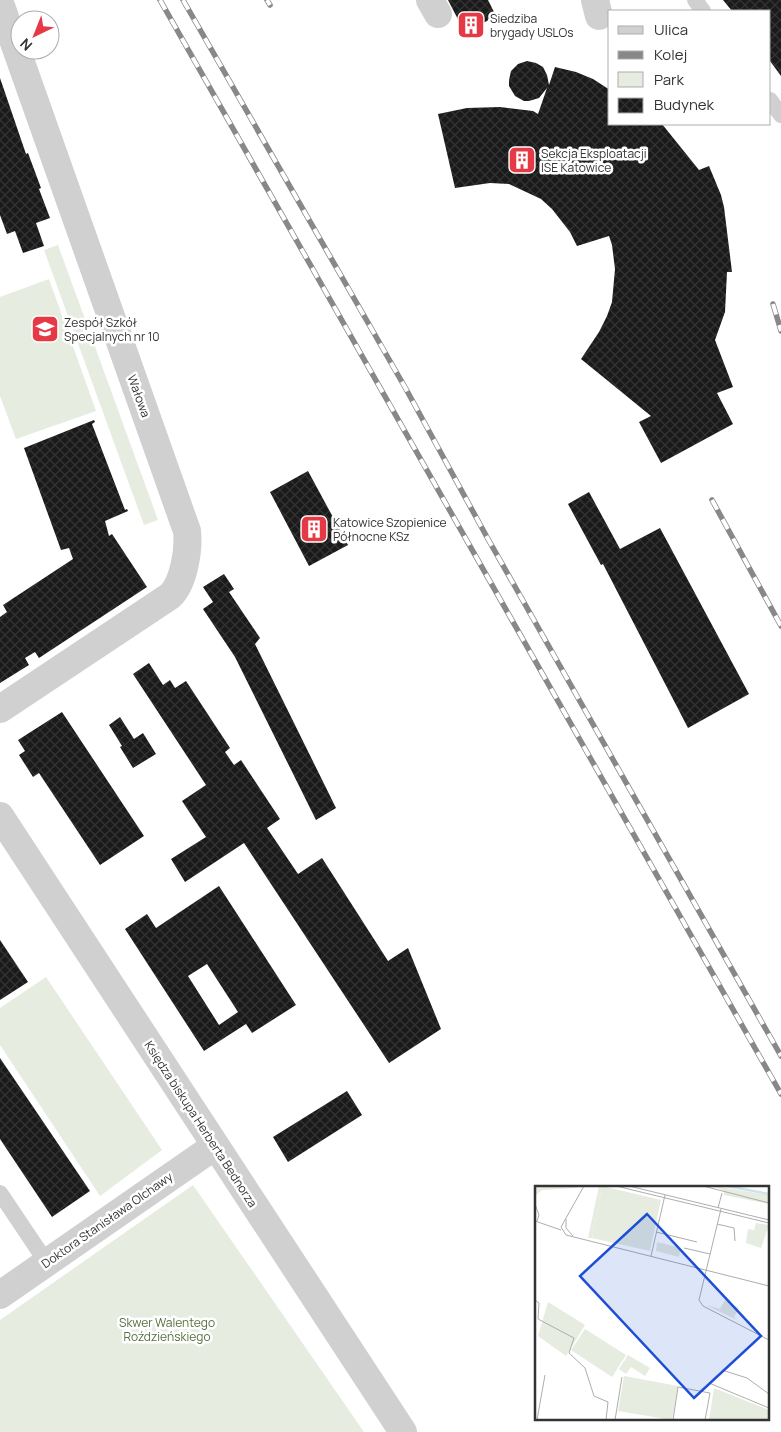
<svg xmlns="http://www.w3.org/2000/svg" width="781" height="1432" font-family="Manrope,sans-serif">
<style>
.green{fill:#e6ecdf}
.building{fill:url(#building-cross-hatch);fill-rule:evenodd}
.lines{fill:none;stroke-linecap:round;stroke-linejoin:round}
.service{stroke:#d0d0d0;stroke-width:16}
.minor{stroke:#d0d0d0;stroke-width:28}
.tertiary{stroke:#d0d0d0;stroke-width:28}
.rail-casing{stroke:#888;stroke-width:5.5}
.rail{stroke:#fff;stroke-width:4;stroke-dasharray:11;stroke-linecap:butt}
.labels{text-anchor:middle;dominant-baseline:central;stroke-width:5;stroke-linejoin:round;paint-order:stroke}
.poi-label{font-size:12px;fill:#333;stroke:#fff;text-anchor:start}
.street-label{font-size:12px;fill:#333;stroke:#fff}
.park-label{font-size:12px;fill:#56703f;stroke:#fff}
.inset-river{fill:none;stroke:#cfe2ee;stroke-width:2.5}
.inset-road{fill:none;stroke:#adadad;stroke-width:1}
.view{fill:#1d4ed8;fill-opacity:0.15;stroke:#1d4ed8;stroke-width:2.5}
.inset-edge{fill:none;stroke:#333;stroke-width:2.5}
</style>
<defs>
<pattern id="building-cross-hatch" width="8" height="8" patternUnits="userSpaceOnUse" patternTransform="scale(1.25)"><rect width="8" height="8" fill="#1a1a1a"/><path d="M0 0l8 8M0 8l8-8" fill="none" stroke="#333"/></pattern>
</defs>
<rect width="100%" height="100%" fill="#fff"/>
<g class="green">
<path d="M58,245L158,520L144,525L44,250Z"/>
<path d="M49,279L96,411L16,439L0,396V297Z"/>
<path d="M46,977L162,1150L100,1196L0,1045V1008Z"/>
<path d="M193,1185L364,1432H0V1320Z"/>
</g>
<g class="building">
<path d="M448,0H488L496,16L465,33Z"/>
<path d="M723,0H781V76L770,61V11H732Z"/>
<path d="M527,61L536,63L543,67L547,75L549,85L555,67L576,72L593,79L610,90V124H662L699,170L709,166L721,195L724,207L732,272H727L725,312L715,340L733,387L717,393L733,424L661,463L639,422L651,416L581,359L599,332L607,316L612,302L615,269L612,245L609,236L577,246L570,232L552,209L541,199L509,184L490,183L455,188L438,114L467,108L500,107L533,111L538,114L547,88L539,98L529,101H524L515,96L509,86V80L511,71L518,64Z"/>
<path d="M0,78L26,154L28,153L41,188L39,189L50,218L36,223L44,246L23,253L15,231L7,234L0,215Z"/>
<path d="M94,420L95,422L92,424L125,510L127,509L128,511L105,521L109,536L112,534L147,587L39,658L35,652L25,658L29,665L0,683V617L7,612L3,605L73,559L69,548L61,550L24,448Z"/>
<path d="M308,471L348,545L309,566L270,492Z"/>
<path d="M589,492L620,549L660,528L749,694L688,728L603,564L601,565L568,504Z"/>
<path d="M224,574L234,589L229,592L260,638L255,644L336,808L316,820L235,657L203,609L213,602L203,587Z"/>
<path d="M149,663L163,685L170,680L175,688L186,681L230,748L225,752L234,765L241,760L280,819L267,828L298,874L322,858L388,961L408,948L441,1029L389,1063L244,843L185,882L171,859L206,837L182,801L206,785L133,674Z"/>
<path d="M62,712L144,836L100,865L39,773L33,777L19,755L25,751L18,740Z"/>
<path d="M120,717L134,739L143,733L156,754L133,768L120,747L122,746L109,725Z"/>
<path d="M219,886L296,1005L252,1033L246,1024L204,1051L125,929L147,914L156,928ZM207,964L238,1012L219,1025L188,976Z"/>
<path d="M0,940L28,982L0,1000Z"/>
<path d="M0,1058L90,1191L52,1217L0,1139Z"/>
<path d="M347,1091L362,1115L288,1162L273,1137Z"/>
</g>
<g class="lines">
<g class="service">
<path d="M695,0L703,11"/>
<path d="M770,100L781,115"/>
<path d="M0,1193L47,1263"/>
</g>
<g class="minor">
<path d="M430,0L438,14"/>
<path d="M595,0L599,16"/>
<path d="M0,3L187,531C189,549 184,583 170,596L0,709"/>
<path d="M0,1295L215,1146"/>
</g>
<path class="tertiary" d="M0,816L403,1432"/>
<g class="rail-casing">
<g id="rail">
<path d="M160,0L781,1094"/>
<path d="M183,0L406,389L488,539L781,1056"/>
<path d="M267,0L270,5"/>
<path d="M773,304L781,331"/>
<path d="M712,500L781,626"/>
</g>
</g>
<use href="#rail" class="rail"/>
</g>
<defs>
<g id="building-square" transform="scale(1.4375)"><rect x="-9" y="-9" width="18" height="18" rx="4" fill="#e63946" stroke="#fff"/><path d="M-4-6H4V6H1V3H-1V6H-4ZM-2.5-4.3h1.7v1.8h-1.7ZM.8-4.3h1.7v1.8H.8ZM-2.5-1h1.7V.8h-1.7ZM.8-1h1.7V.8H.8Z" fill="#fff"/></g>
<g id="school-square" transform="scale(1.4375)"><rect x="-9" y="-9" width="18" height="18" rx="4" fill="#e63946" stroke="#fff"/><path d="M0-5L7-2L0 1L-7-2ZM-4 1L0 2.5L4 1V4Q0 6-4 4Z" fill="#fff"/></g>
</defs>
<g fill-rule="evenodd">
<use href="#building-square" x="471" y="25"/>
<use href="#building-square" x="522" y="160"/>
<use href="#school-square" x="45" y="329"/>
<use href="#building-square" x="314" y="529"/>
</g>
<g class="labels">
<g class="poi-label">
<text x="490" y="18">Siedziba<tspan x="490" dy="14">brygady USLOs</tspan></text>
<text x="541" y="153">Sekcja Eksploatacji<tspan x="541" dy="14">ISE Katowice</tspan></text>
<text x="64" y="322">Zespół Szkół<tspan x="64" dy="14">Specjalnych nr 10</tspan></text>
<text x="333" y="522">Katowice Szopienice<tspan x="333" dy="14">Północne KSz</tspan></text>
</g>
<g class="street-label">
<text transform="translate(139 396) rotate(70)">Wałowa</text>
<text transform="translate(201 1124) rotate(57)">Księdza biskupa Herberta Bednorza</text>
<text transform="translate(107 1220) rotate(-35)">Doktora Stanisława Olchawy</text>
</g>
<g class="park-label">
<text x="167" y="1322">Skwer Walentego<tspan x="167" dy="14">Roździeńskiego</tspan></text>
</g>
</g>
<g transform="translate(535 1186)">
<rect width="234" height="234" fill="#fff"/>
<path d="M64,0H67L57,52H53ZM179,0L234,9V18L189,9V5ZM13,116L50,139L31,170L3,150Z" fill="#e6ecdf"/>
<path d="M0,0H42V2L7,4L0,10Z" fill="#e6ecdf"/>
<path d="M67,0L126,14L115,65L57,52ZM221,37L234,39L226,62L211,57L213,43L219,44ZM122,56L146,62L144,71L121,65ZM190,114L204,122L199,131L202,134L171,119L185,123ZM50,143L91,169L77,191L36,164ZM93,169L115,182L110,190L96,181L91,188L84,183ZM89,190L143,200L137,234L83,225ZM179,202L234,224V234H174Z" fill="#e6ecdf"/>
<path class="inset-river" d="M192,0L234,8"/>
<path class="inset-road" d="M49,0L26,41L31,49L234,100M81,0L234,37M94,0L234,34M168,0L234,17M0,18L4,29L2,35M183,22L187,7M186,23L164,114L168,120L234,154M31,33V42L38,50M0,35L26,44M182,38L199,42L200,55M121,46L162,56M149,62L175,68M116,70L130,9M0,114L4,117L3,133L39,152L34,167L50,182L59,210L73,216L71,234M187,184L212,192L234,208M174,197L234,222M2,234L10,189M80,234L87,191M138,234L143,201L175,207L170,234"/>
<path class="view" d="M112,28L226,150L159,212L45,90Z"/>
<rect width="234" height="234" class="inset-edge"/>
</g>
<rect x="608" y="10" width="162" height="115" fill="#ffffff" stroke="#adadad"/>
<rect x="618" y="26" width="25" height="8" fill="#d0d0d0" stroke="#adadad"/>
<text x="654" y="35" font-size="15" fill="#333333">Ulica</text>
<rect x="618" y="51" width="25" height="8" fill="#888888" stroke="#adadad"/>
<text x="654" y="60" font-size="15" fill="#333333">Kolej</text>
<rect x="618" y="72" width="25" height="15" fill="#e6ecdf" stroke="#adadad"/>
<text x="654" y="85" font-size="15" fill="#333333">Park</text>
<rect x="618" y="98" width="25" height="15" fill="url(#building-cross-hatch)" stroke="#adadad"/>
<text x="654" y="110" font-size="15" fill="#333333">Budynek</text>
<g transform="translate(35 35) rotate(223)"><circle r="24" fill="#ffffff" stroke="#adadad"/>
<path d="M0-4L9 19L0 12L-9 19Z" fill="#e63946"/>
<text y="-8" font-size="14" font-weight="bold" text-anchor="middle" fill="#333333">N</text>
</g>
</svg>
